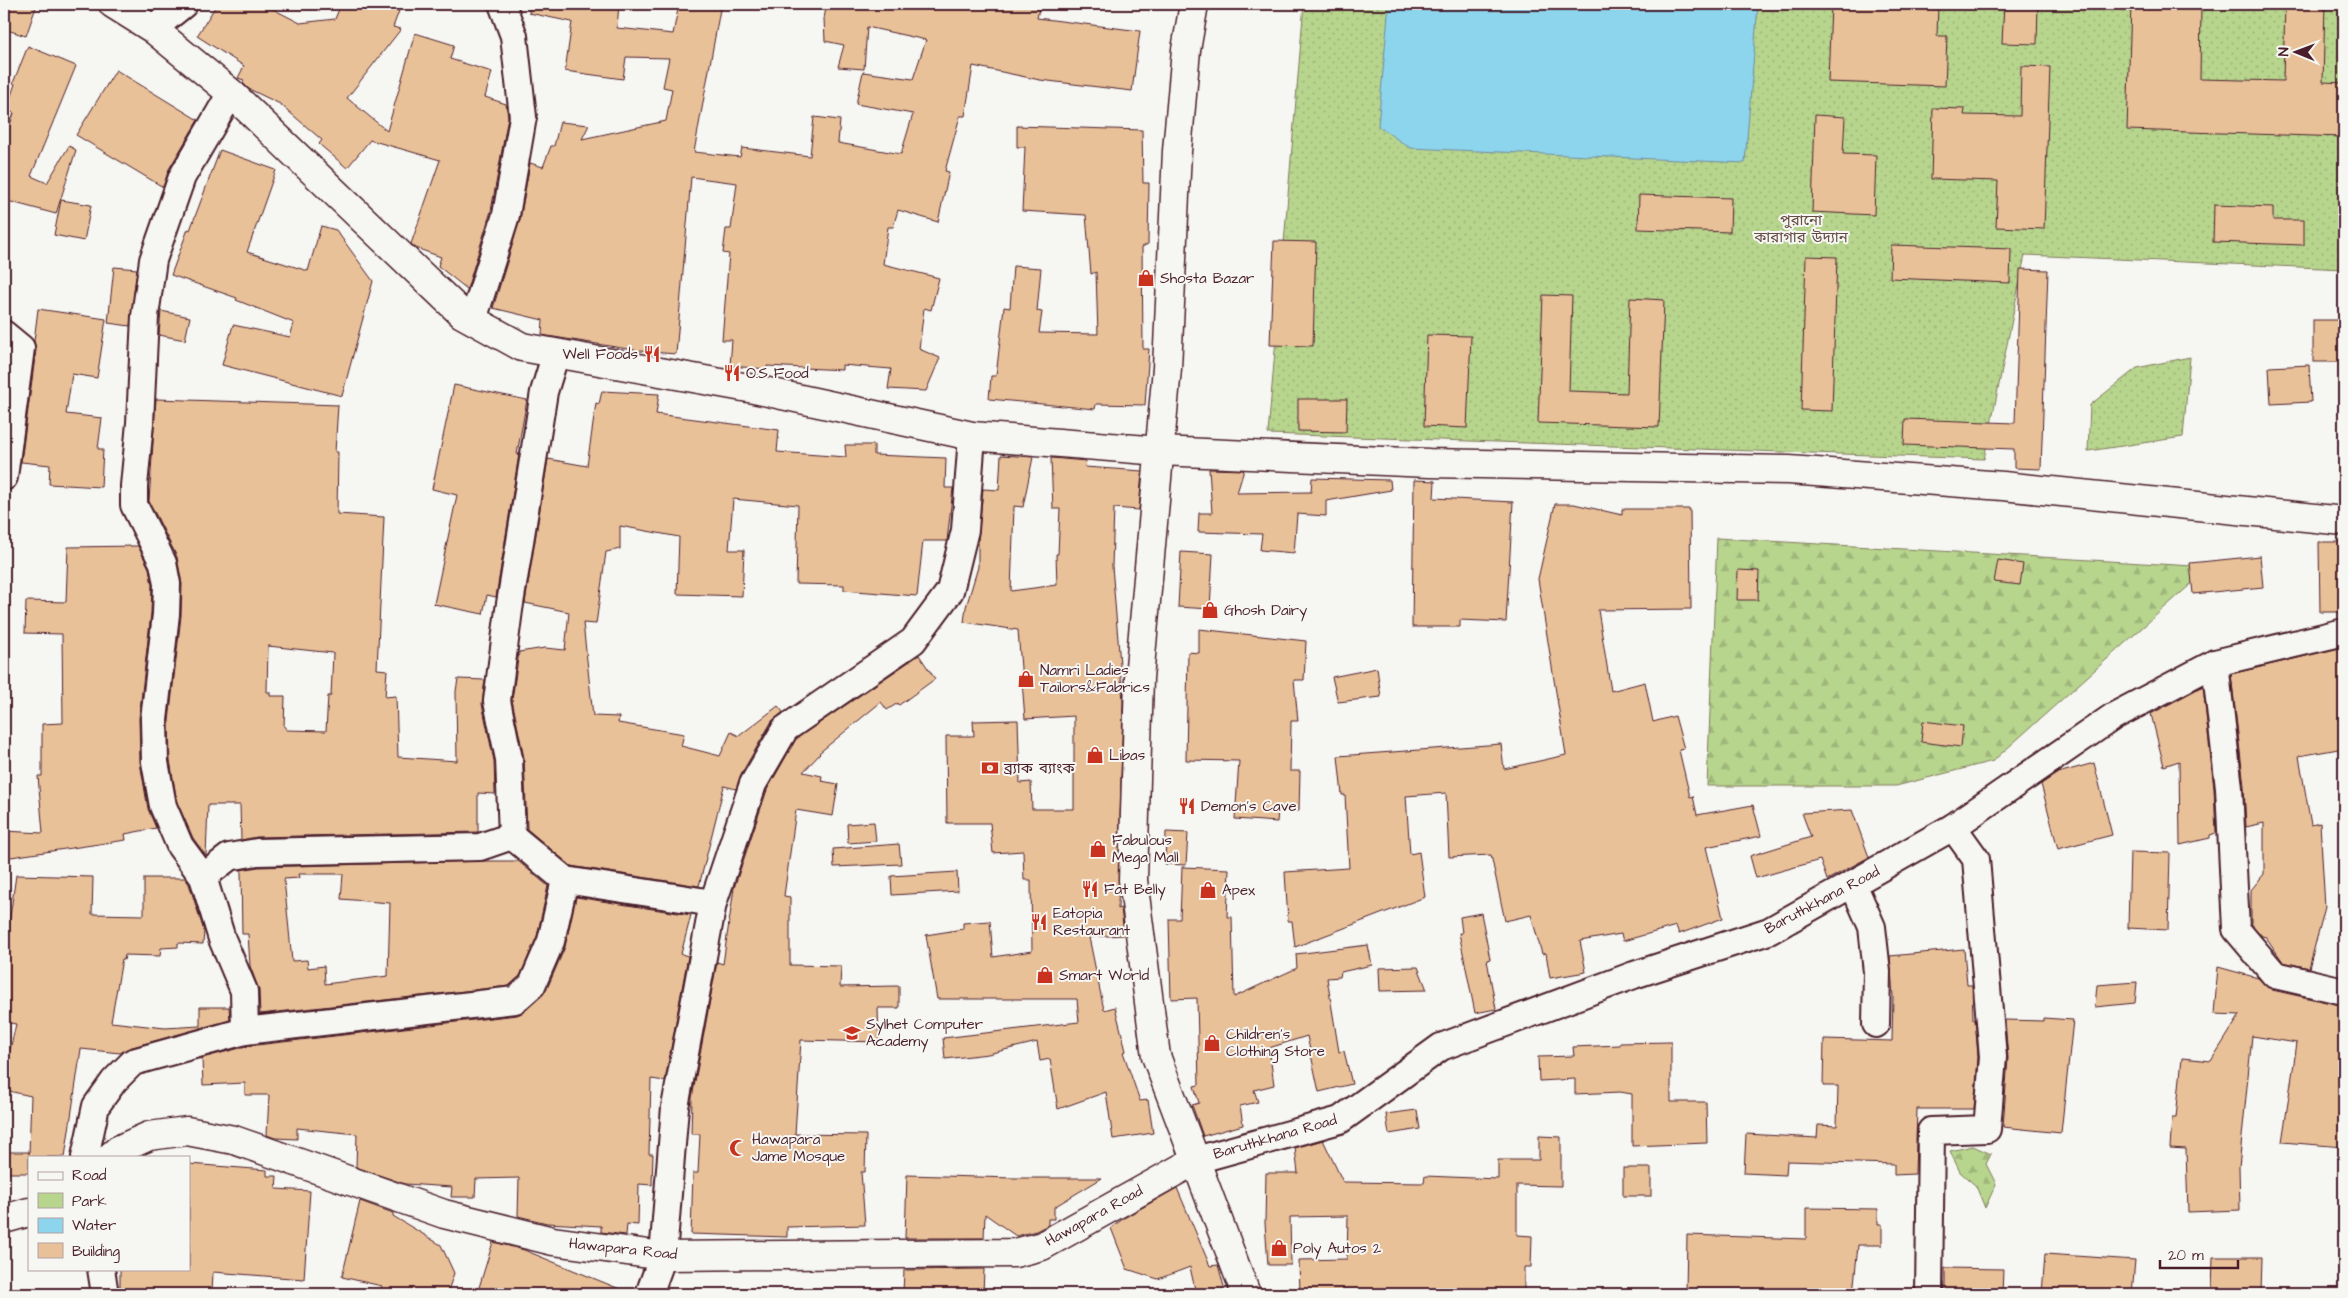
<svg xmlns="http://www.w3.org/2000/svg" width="2348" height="1298" font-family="'Architects Daughter','Noto Sans Bengali',sans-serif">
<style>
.green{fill:url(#green-dots);stroke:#807a5c}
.forest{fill:url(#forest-firs);stroke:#807a5c}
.water{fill:#8cd5ed;stroke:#728c9f}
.building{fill:#e9c199;stroke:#4a1f2b;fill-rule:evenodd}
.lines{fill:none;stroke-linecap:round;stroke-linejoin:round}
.minor-casing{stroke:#4a1f2b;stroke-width:30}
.tertiary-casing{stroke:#4a1f2b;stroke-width:31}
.secondary-casing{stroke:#4a1f2b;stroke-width:31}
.minor{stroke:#f6f6f2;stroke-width:26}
.tertiary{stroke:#f6f6f2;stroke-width:28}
.secondary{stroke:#f6f6f2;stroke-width:28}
.labels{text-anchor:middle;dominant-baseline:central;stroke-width:4;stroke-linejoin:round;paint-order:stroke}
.park-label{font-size:15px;fill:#654c44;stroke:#f6f6f2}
.poi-label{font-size:15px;fill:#4a1f2b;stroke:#f6f6f2;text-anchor:start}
.street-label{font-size:15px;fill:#4a1f2b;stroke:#f6f6f2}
</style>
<defs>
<pattern id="green-dots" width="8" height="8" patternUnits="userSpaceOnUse" patternTransform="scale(1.25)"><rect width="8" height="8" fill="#b7d58d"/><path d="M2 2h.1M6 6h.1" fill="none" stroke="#9fb67a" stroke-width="1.8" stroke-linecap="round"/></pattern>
<pattern id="forest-firs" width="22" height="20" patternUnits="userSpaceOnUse" patternTransform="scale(1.25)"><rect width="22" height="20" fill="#b7d58d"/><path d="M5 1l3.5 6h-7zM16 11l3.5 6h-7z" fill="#9fb67a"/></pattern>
</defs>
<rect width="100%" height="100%" fill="#f6f6f2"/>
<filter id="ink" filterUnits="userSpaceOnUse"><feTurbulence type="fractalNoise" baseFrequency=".02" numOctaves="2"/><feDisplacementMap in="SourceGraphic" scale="10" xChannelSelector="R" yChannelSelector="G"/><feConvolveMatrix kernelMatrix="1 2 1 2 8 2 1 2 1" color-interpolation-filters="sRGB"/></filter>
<g filter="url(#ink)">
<g class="green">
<path d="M1304,4H2344V269L2025,255L1984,459L1268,434Z"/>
<path d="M2190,357L2183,437L2088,451L2090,405L2137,368Z"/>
</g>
<g class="forest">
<path d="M1717,538L2210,567L1993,761L1896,786H1707Z"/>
<path d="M1973,1146L1991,1154L1986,1164L1996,1184L1985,1208L1976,1186L1960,1172L1950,1151Z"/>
</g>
<path class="water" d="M1389,4H1758L1745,163L1410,148L1378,126Z"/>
<g class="building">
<path d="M10,4H37L26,36L4,29Z"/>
<path d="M217,4H263L300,23L335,19L341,4H380L399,11L393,27L401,29L347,98L387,131L415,33L454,45L450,59L492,72L485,97L506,104L508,117L491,211L467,289L438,266L441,257L416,248L411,244L440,160L370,140L347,168L319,144L322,140L280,104L249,89L243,83L244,80L238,78L244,66L197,36Z"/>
<path d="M530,4H619L617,28L673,34L679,4H721L694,152L740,157L742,148L810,156L814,117L840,120L838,143L901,154L913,114L856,104L863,72L913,79L926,40L867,27L864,69L838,67L844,45L825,41L824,18L827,4H1040L1037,18L1140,31L1132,91L1040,80L973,66L965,116H960L945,171L949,172L938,222L898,210L893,227H888L883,264L939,278L931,310L924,308L919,349L940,358L926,391L888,389L891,369L842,365V370L767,366V369L730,366L732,340H722L729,254L723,253L726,229H731L737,183L691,177L676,354L640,351L542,335L543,320L493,308L520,220L530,163L543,167L551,146H554L560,122L589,125L582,139L666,121L672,89L663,87L669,58L626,57L623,79L565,71L572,22L529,13Z"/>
<path d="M1831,4H1938L1937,36H1947L1945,86L1828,82Z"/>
<path d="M2004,4H2038L2037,44L2002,43Z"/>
<path d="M2131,4H2201L2200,79L2283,81L2285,4H2325L2323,82L2344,83V137L2127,130Z"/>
<path d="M28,46L76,66L31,176L47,183L69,146L76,150L56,214L4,200V143L14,113L6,110L15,84L13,83Z"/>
<path d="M2021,66L2050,67L2044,229L1996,227L1998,181L1931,179L1933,108L1965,109L1964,115L2020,116Z"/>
<path d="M116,70L198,120L169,169L163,187L76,135Z"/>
<path d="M1815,115L1845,117L1843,154L1876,155L1874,215L1812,212Z"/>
<path d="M1017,126L1142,130L1143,183H1149L1148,244L1142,247L1143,349H1149L1145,405L1096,404L1095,409L989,399L991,376H996L1004,307L1010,308L1013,266L1041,268L1037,311L1042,312L1039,333L1098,334L1096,272L1091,274L1086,215L1022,211L1025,147H1017Z"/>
<path d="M220,150L276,170L247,252L308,271L321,226L336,230L373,281L342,396L222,365L233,325L290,337L294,323L236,300L237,298L171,275L188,229L190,230Z"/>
<path d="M1639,195L1731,198L1730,232L1638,229Z"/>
<path d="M61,200L91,205L84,241L54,235Z"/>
<path d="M2214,205L2273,207V220H2304V245L2213,242Z"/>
<path d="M1274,241L1316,242L1313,346L1270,345Z"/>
<path d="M1891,245L2011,249L2010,283L1890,278Z"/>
<path d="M1806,256L1837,257L1832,411L1801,410Z"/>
<path d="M114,267L137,269L130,326L108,323Z"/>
<path d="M2020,269L2048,270L2041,469L2014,468V449L1904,445L1905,419L2015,423Z"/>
<path d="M1543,295L1572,296L1569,391L1627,393L1630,298L1664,300L1659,427L1538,423Z"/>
<path d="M38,309L106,319L97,378L72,374L66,414L102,418L98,449H103L101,487L49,484L50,465L21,462L36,350L34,341Z"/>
<path d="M161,311L190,317L185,340L159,335Z"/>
<rect x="2313" y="320" width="30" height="42"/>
<path d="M1427,335L1471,336L1467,428L1424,426Z"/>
<path d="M2309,365L2311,402L2271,404L2269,367Z"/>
<path d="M454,385L527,400L517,454H519L496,597L487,595L483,614L434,604L457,495L432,489Z"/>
<path d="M602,391L659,394L656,414L779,430L777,452L846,457L845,445H874V455L946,458L945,488H953L947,541H923L917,596L844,590V585L796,584L798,505L733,499L729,550H744L742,596L677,594L679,537L620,526V549L606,552L596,624L583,623L593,716L619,717L618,723L684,734L681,746L720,756L731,732L739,736L778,706L783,712L772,721L740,776L736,789L724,786L699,886L571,866L527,829L524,758L512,700L519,652L545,648L565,650L569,612L525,603L548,459L587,466L596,403L599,404Z"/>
<path d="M156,399L338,405L335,452H338L337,514L384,517L377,669L387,670L385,697L396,696L398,757L457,761L456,691L458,679L485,680L482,704L494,761L495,794L478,793V832L257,837L241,840L240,805H208L206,856L193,838L177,802L170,760L169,721L181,616L182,584L177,557L149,501ZM268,646L333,653L331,696H328L326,731L286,730V727H284L285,696H270V692H267Z"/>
<path d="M1298,399H1347L1346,432L1298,431Z"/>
<path d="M1001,455L1033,457L1023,507L1014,506L1011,591L1057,585L1056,554H1058L1060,509H1053L1051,458L1086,461L1085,467L1142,471L1139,510L1114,508L1112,566L1123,701L1118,909L1121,908L1124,935L1089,937L1104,1010L1115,1007L1126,1051L1123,1052L1140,1101L1148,1100L1153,1133L1113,1139L1106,1092L1058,1109L1050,1059L1040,1061L1037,1042L988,1054L945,1059L943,1038L1079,1022L1077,999H937L926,935L963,929V923L990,921L993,957L1032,951L1031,880H1024L1023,851L993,853L990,823H947L946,736H974L973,721L1018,720L1020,783L1031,782L1032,809H1074V716L1025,719L1018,630L964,622L966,607L978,567V541L983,489L999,490Z"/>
<path d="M1209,469L1244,470L1237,493L1311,492L1312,478L1390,480L1391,490L1326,501V516L1297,514L1294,553L1260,550L1262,534L1198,532L1199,513H1212Z"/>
<path d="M1414,480L1435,481L1434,498L1513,502L1506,622L1460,620V627H1412Z"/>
<path d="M1555,504H1574L1622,515V509H1690L1691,609L1598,610L1611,691L1645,682L1653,722L1675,716L1684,749L1679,750L1690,797L1693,796L1697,815L1753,805L1761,836L1706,847L1723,918L1679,934L1676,926L1623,941L1621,934L1580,941L1586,972L1550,978L1546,953L1542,954L1531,915L1505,921L1491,855L1449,857L1446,793L1406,796L1410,854L1419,852L1425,897L1295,947L1292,921H1288L1285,872L1349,868L1345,795H1342L1338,756L1501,744L1504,769L1566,755L1538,579Z"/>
<path d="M2319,542H2344V612H2320Z"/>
<path d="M68,547L138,546L149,568L152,585L151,613L139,718L140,762L148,809L156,828L125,834L126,840L4,858V831L43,833L38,776H42V724L63,723L62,634L25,633L26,601L66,602Z"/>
<path d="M1181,552L1213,554L1210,609L1178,607Z"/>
<path d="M2260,556L2263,587L2193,594L2190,563Z"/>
<path d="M1998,560L2023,564L2020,585L1994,582Z"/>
<path d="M1738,570L1759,571L1758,600H1737Z"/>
<path d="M1199,629L1306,641L1304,680H1294L1298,721H1291L1290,771H1300L1299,811L1278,810L1277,822L1235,819L1239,761L1186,760L1188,652L1199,653Z"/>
<path d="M2344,647V748L2299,756L2311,825L2320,823L2325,907L2309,968L2283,962L2266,937L2262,936L2251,923V890L2264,874V823L2246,827L2244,786L2231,674Z"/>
<path d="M919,655L935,679L899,705L898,703L887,710L881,702L819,753L820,754L803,772L822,776L821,781L838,784L833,816L796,810L784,896L790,897V965L841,966L840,987L899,986V1008H878L879,1042L801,1040L795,1134L866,1135L865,1172H861L865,1225L787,1227V1237L691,1234L693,1173H698L700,1134H691L692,1098L717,962L723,964L734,888L767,790L796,739Z"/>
<path d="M1377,668L1381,697L1338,702L1332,677Z"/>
<path d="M2203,686L2214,789L2216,833L2210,835V838L2180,845L2179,761L2164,766L2151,714Z"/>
<path d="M1923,721L1963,726L1961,747L1921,742Z"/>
<path d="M2094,763L2112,835L2058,849L2041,784L2058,773Z"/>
<path d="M1852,810L1869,857L1827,880L1820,860L1756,878L1750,856L1811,837L1802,813Z"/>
<path d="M874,822L876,841L848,843L847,824Z"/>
<path d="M1166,832L1188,833L1186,865L1165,864Z"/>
<path d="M899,844L901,864L834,867L833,849Z"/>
<path d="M2130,852L2170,853L2168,930L2128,928Z"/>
<path d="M486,861H518L548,886L537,936L520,976L509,986L260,1014L259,990L250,966L248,934H242L241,870L258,867ZM298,874H343L341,899L390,903L388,976L325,984L324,966L308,968L307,960L292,961L284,879L299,878Z"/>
<path d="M1182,867L1229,869L1227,917H1232L1234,997L1297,968L1296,954L1368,945L1372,965L1341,972L1340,977L1327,978L1339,1052L1344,1051L1352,1084L1319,1092L1307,1036L1269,1048L1274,1085L1254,1090L1258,1102L1240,1106L1243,1125L1203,1136L1192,1105L1199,1103L1194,1086L1199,1085L1197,998L1171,999L1169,919H1180Z"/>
<path d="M957,872L958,891L892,895L891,876Z"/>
<path d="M16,875L93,877L92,914L144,915V878H185L189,884L204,931L203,944L178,943V947L161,948L160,956L125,955L124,960L122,959L111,1022L165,1028L200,1026V1007H229L230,1020L129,1048L120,1053L81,1049L65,1157H29V1173H4V1152H29V1154L31,1096L4,1090V1076L16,1024L4,1022V959Z"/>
<path d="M576,897L691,915L681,954L688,956L665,1081L651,1079L649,1154H653L652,1185L639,1184L638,1225L627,1224L626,1235L601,1232V1226L547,1223L518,1216L519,1178L476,1179L475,1197H451L452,1187L405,1184L356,1167L357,1134L297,1128V1139L275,1138L267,1135L269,1095H245V1083L203,1085L202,1058L248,1046L517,1015L524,1012L546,991L565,947Z"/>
<path d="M1481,913L1490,959L1487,960L1496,1009L1475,1013L1459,933H1462L1460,917Z"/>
<path d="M1964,949L1967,985H1972L1973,1019H1975L1978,1057L1974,1109H1917L1915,1174L1894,1175V1164L1787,1161L1786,1175L1744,1173L1746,1134L1817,1138L1818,1125L1837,1126L1838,1086H1823L1824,1039L1892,1041L1893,996L1890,956Z"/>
<path d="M1418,967L1427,990L1380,991L1379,968Z"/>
<path d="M2218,967L2258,978L2272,990L2344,1006V1147L2282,1142L2297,1043L2252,1036L2239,1167L2240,1210L2188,1212L2186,1149L2170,1148L2172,1118H2176L2182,1058L2211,1061L2240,1015L2214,1014Z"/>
<path d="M2137,982L2135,1003L2095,1007L2097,985Z"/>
<path d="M2043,1018L2073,1020L2061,1133L2003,1127L2008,1058L2005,1020L2043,1021Z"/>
<path d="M1671,1042V1102H1706L1707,1143L1632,1146V1094L1620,1092L1575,1094V1079L1539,1081L1538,1057L1574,1056L1573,1047L1620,1045V1043Z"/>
<path d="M1417,1110L1420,1129L1389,1134L1386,1114Z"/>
<path d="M1539,1136L1561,1137V1186L1517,1185V1235L1532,1236L1531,1267H1524V1294H1300L1299,1260L1347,1259L1348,1216L1290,1217L1291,1265H1268L1265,1223L1266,1173H1298L1295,1148L1323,1140L1343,1182L1424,1183L1425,1176L1498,1179V1160H1539Z"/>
<path d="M189,1164L267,1170V1176H277L276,1189L310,1191L304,1279L213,1272L212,1294H120V1269H189Z"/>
<rect x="1623" y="1168" width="28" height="28"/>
<path d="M907,1175L1014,1178H1102L1054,1207V1219H1048V1225L1036,1231L1016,1236L985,1214L984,1238H905Z"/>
<path d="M1177,1188L1210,1266L1218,1265L1226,1294H1196L1190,1267L1158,1279L1127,1269L1111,1228L1124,1218Z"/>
<path d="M360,1201L393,1213V1216L441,1245L454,1273L447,1294H392L380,1291L382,1286L342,1277Z"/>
<path d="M1806,1208L1878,1209V1224H1882V1245H1858L1853,1294H1686L1687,1235L1806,1239Z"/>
<path d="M493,1242L524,1250L632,1294H477Z"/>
<path d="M2045,1254L2135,1260L2132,1294H2042Z"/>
<path d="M2213,1257H2262L2261,1294H2212Z"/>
<path d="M1945,1268L2003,1269L2002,1294H1945Z"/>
<path d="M984,1269L983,1294H903L904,1270Z"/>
</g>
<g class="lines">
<g class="minor-casing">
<g id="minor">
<path d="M153,29L184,4"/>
<path d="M231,93L182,177L153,260L145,316L140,423L134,486V505L163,563L167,584L166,614L154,720L155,762L163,806L180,846L203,877L222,939L244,991L245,1031L515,1000L532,985L551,941L565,880"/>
<path d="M473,320L506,215L523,117L514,36L502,4"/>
<path d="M4,334L21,348L4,477"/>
<path d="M556,353L544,392L509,610L497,701L509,759L512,836L565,880L713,903"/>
<path d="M2215,663L2229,788L2236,929L2275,975L2344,991"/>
<path d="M203,877L229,857L257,852L480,847L512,836"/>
<path d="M1853,884L1872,927L1877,972L1876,1024"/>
<path d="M85,1157L96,1106L114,1081L133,1062L245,1031"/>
<path d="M1196,1160L1340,1120L1441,1047L1634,975L1769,931L1953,827L2114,716L2215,663L2344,632"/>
<path d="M101,1269L105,1294"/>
<path d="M649,1294L663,1256L675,1107L713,903L753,784L785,729L913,641L950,591L965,530L972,436"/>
<path d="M1929,1294L1931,1131L1987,1129L1993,1057L1976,859L1953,827"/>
</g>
</g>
<g class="tertiary-casing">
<g id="tertiary">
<path d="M110,1157L118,1150L149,1136L187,1131L234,1140L444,1214L553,1241L663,1256L1015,1253L1042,1246L1196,1160"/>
<path d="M4,1219L29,1212"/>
</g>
</g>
<g class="secondary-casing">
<g id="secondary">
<path d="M113,4L153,29L231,93L462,314L522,347L754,389L972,436L1160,451L1429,463L1789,470L2003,486L2344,521"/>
<path d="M1194,4L1186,50L1177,151L1167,368L1139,678L1133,880L1156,1056L1246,1294"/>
</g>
</g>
<use href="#minor" class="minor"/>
<use href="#tertiary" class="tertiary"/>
<use href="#secondary" class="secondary"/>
</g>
</g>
<defs>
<g id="shop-bare" transform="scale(1.35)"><path d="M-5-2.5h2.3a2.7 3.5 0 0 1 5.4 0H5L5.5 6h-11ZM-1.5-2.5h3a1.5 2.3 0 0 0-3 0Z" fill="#c8321e" stroke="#f6f6f2" stroke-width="2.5" paint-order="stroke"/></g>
<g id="restaurant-bare" transform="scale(1.35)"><path d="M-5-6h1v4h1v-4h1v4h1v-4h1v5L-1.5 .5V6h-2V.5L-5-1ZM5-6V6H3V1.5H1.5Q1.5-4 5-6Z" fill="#c8321e" stroke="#f6f6f2" stroke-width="2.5" paint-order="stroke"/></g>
<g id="bank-bare" transform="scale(1.35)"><path d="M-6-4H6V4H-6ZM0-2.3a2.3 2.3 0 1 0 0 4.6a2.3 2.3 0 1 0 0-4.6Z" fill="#c8321e" stroke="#f6f6f2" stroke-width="2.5" paint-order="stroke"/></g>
<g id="university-bare" transform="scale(1.35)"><path d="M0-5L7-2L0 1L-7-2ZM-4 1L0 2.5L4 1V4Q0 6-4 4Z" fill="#c8321e" stroke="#f6f6f2" stroke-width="2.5" paint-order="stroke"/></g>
<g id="mosque-bare" transform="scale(1.35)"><path d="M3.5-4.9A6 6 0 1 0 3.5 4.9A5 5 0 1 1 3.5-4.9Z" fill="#c8321e" stroke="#f6f6f2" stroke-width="2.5" paint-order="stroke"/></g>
</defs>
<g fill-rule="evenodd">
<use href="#shop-bare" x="1146" y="278"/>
<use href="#restaurant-bare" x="652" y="354"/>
<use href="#restaurant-bare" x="732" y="373"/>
<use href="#shop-bare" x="1210" y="610"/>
<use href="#shop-bare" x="1026" y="679"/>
<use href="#shop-bare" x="1095" y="755"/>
<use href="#bank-bare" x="990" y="768"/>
<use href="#restaurant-bare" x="1187" y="806"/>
<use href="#shop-bare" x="1098" y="849"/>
<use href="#restaurant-bare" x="1090" y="889"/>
<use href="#shop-bare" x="1208" y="890"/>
<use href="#restaurant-bare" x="1039" y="922"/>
<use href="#shop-bare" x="1045" y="975"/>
<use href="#university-bare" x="852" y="1033"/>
<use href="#shop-bare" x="1212" y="1043"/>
<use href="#mosque-bare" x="738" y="1148"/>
<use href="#shop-bare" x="1279" y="1248"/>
</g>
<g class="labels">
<g class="park-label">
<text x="1801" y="220">পুরানো<tspan x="1801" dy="17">কারাগার উদ্যান</tspan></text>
</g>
<g class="poi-label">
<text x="1160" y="278">Shosta Bazar</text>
<text x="638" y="354" text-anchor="end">Well Foods</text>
<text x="746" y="373">O.S Food</text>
<text x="1224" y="610">Ghosh Dairy</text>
<text x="1040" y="670">Namri Ladies<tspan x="1040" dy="17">Tailors&amp;Fabrics</tspan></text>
<text x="1109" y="755">Libas</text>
<text x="1004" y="768">ব্র্যাক ব্যাংক</text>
<text x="1201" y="806">Demon's Cave</text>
<text x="1112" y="840">Fabulous<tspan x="1112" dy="17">Mega Mall</tspan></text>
<text x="1104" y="889">Fat Belly</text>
<text x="1222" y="890">Apex</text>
<text x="1053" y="913">Eatopia<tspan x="1053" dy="17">Restaurant</tspan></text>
<text x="1059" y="975">Smart World</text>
<text x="866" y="1024">Sylhet Computer<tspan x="866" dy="17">Academy</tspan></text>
<text x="1226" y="1034">Children's<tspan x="1226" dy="17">Clothing Store</tspan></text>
<text x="752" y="1139">Hawapara<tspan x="752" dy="17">Jame Mosque</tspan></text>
<text x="1293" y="1248">Poly Autos 2</text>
</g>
<g class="street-label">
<text transform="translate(1822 900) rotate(-28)">Baruthkhana Road</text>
<text transform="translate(1275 1137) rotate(-16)">Baruthkhana Road</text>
<text transform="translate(1094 1216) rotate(-29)">Hawapara Road</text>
<text transform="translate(623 1249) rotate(6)">Hawapara Road</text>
</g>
</g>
<rect width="2348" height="1298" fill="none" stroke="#f6f6f2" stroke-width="20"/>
<rect x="10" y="10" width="2328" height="1278" fill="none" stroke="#4a1f2b" stroke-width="2" filter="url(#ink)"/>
<rect x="28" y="1156" width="162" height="115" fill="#f6f6f2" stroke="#b1a0a2"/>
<rect x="38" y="1172" width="25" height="8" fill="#f6f6f2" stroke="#b1a0a2"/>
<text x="72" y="1180" font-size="15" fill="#4a1f2b">Road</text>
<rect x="38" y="1193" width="25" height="15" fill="#b7d58d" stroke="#b1a0a2"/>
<text x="72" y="1206" font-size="15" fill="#4a1f2b">Park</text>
<rect x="38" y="1218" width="25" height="15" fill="#8cd5ed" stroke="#b1a0a2"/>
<text x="72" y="1230" font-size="15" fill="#4a1f2b">Water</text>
<rect x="38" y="1243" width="25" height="15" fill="#e9c199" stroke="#b1a0a2"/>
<text x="72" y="1256" font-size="15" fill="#4a1f2b">Building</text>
<g transform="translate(2296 52) rotate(271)" stroke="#f6f6f2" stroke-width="4" paint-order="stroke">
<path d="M0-4L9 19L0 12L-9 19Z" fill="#4a1f2b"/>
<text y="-8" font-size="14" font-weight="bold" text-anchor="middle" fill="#4a1f2b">N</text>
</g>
<path d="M2160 1260v8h78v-8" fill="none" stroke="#4a1f2b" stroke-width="2.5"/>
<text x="2168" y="1260" font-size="15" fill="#4a1f2b" stroke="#f6f6f2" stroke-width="4" paint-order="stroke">20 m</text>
</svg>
